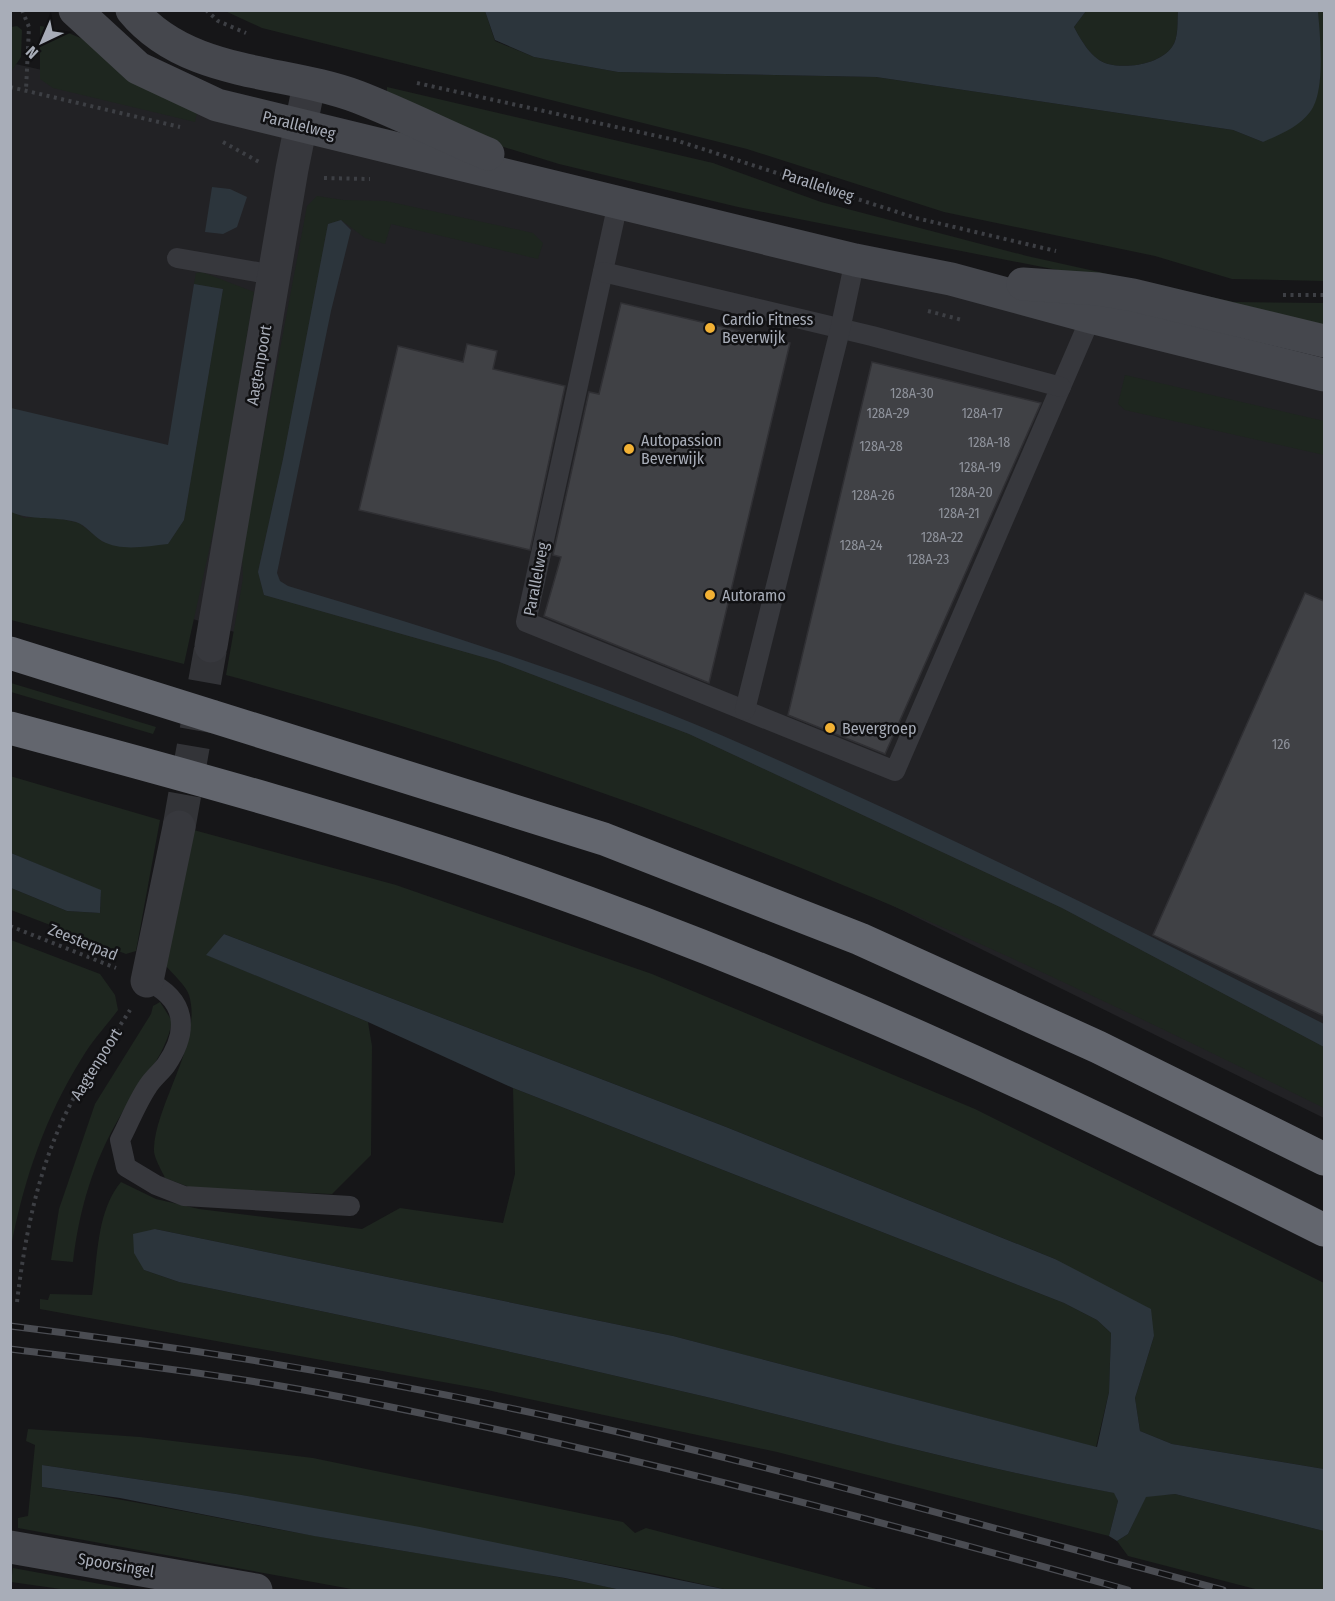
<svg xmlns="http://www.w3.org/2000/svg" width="1335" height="1601" font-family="'Fira Sans Condensed',sans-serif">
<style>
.built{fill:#222225}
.green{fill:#1e261f}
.water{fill:#2c353c}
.building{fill:#404145;stroke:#303034;stroke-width:1.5}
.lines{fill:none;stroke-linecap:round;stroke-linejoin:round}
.street-tunnel{stroke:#333438;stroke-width:33;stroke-dasharray:33 16;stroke-linecap:butt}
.path{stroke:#3d3f44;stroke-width:4;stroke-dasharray:3 4.5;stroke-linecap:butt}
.lane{stroke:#37383d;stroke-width:20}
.street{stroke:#37383d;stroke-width:33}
.secondary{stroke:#45474d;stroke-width:33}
.highway{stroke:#63666e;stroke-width:33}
.rail-casing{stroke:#4a4c52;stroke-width:7}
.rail{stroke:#111113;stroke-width:4.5;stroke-dasharray:14;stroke-linecap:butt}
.poi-dot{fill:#f2b134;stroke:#111113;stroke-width:2}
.labels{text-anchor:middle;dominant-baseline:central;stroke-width:5;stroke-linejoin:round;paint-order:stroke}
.number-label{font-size:14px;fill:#8e929b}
.street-label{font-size:16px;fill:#a8adb8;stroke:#111113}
.poi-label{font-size:16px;fill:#a8adb8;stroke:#111113;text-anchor:start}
</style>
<rect width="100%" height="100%" fill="#161618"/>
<path class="built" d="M11,63L549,184L1324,375V1118L516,720L11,562Z"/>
<g class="green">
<path d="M225,11H485L495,41L534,57L618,72L876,77L1233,130L1263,142L1320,80L1318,11H1324V281L1232,279L1155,256L944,212L747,149L262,28Z"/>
<path d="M1086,11H1178C1177,21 1179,38 1172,47C1160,64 1128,69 1108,64C1092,60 1081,40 1074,27Z"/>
<path d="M17,26L22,30L21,57L11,72V27Z"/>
<path d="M40,26C91,32 154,82 198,109L195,122L53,88L40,79Z"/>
<path d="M387,87L713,163L821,202L1027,256L1234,302L1324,303V330L1154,289L738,207L559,164L478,139L387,95Z"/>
<path d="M317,196L343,200L386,201L533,233L543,243L538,259L391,224L385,244L365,238L341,220L328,224L283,459L258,571L264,595L497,661L689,734L1062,908L1324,1047V1108C1161,1028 997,947 828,879C632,799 430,730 226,675L243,578L242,551L307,206Z"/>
<path d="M202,272L254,292L221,496L184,664L11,620L10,510L24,518L49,516L79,523L103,542L168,544L184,520L223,289L194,284L196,273Z"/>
<path d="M1125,375L1324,421V455L1125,410L1118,404Z"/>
<path d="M11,683L156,727L153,734L11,692Z"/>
<path d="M10,776L160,820L136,951L126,954L11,910V888L67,911L100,913L101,891L11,853Z"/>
<path d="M190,829L396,885L652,974L975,1109L1324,1283V1469L1172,1444L1140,1431L1135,1398L1154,1336L1055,1259L726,1127L224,934L207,955L368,1022L372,1046L371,1155L332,1194L192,1188L165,1178C161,1169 153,1157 154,1148C156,1103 203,1041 189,995C186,986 173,974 166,966Z"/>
<path d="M11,940L100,974L115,995L118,1010C106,1026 92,1041 82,1058C45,1117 24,1179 11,1247Z"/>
<path d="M160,1002L172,1021C166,1057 137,1086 119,1118C93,1163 79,1210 73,1262L51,1260L59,1209L95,1104L151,1014L153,1006Z"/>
<path d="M513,1088L1064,1303L1097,1320L1111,1333L1109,1392L1096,1447L673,1336L155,1229L144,1270L179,1282C357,1318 535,1356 711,1398C846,1431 977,1468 1115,1493L1118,1501L1109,1536L777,1452L487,1390L40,1309V1299L48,1300L50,1294L92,1295C98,1258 96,1212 121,1182L156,1199L199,1209L362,1229L400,1208L503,1223L515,1174Z"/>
<path d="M28,1429L140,1437L313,1458L623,1522L635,1533L646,1528L880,1590H728L661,1575L236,1494L42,1465V1487C134,1500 224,1520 316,1536C418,1555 520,1567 621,1590H357L18,1528V1518L28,1516L35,1445L26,1441Z"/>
<path d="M1175,1494L1324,1531V1590H1259L1128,1556L1117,1541L1128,1534L1146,1496Z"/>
<path d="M13,1568L133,1590H68L11,1582Z"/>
</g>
<g class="water">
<path d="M485,11H1086L1074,27C1081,40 1092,60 1108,64C1128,69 1160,64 1172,47C1179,38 1177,21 1178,11H1318C1320,36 1326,92 1310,112C1299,127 1279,135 1263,142L1233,130L876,77L618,72L534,57L495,40Z"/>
<path d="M212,187L230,189L247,197L237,227L223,234L205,232Z"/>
<path d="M341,220L351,230L331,311L277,573L280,581L288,586C442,632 605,683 753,749C946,834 1136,928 1324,1024V1047L1062,908L689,734L497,661L264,595L258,572L283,459L328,224Z"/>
<path d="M194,284L223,289L184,520L168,544C147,546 122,552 102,541C93,536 86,525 76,522C54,516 31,521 11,512V408L168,445Z"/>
<path d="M11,853L101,890L100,913L67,911L11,888Z"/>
<path d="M224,934L726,1127L1055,1259L1151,1309L1154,1336L1135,1398L1140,1431L1172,1444L1324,1469V1531L1175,1494L1146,1497L1128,1534L1117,1541L1109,1536L1118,1501L1114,1493C977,1468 846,1431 711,1398C535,1356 357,1318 179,1282L144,1270L134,1253L133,1234L155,1229L673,1336L1097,1447L1109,1392L1111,1333L1097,1320L1064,1303L513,1088L368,1022L206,955Z"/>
<path d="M42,1465L236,1494L420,1527L728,1590H621L565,1578L314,1536L120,1498L42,1487Z"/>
</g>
<g class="building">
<path d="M621,303L790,343L709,683L544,616L561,557L553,555L589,392L599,394Z"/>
<path d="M467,344L497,351L493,369L565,386L530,550L359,510L398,346L463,362Z"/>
<path d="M872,362L1041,403L885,754L788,715Z"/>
<path d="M1305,593L1324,601V1016L1153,935Z"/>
</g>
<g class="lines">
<path class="street-tunnel" d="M179,827L211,646"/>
<g class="path">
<path d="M22,10L29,27L26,90"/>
<path d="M206,10L218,21L246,33"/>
<path d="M417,83L675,140L916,218L1056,251"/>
<path d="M10,87L180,127"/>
<path d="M223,142L261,163"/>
<path d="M324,178L370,179"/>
<path d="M1283,295H1324"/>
<path d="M928,311L962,320"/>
<path d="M10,926L116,968"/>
<path d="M17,1302C25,1235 38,1168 69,1107C86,1073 110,1042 130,1010"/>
</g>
<g class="lane">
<path d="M618,203L526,622L895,771L1091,317"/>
<path d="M177,258L274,275"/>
<path d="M603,272L872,336L1061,387"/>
<path d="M745,710L840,330L855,260"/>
<path d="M147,981C186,999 190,1030 166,1065C161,1072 153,1078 148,1086C137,1102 129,1123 120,1140L126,1167L156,1185L184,1196L350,1206"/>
</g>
<g class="street">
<path d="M211,646L292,169L309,85"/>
<path d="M147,981L179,827"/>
</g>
<g class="secondary">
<path d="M75,10L138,68L217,105L855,260L951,279L1091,317L1324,375"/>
<path d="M132,10C187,77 284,69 358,97C402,114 445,136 488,154"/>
<path d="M1023,284L1098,289L1133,295L1324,341"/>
<path d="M10,1547L256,1590"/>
</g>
<g class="highway">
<path d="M10,653L604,839L860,939L1098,1047L1324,1159"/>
<path d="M10,728C186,775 362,823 533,883C804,978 1068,1101 1324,1230"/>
</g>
<g class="rail-casing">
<g id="rail">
<path d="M10,1326C192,1348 373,1378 552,1417C778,1467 1000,1530 1223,1590"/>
<path d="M10,1349C123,1363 236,1376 346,1398C610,1450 870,1518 1128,1590"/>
</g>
</g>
<use href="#rail" class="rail"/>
</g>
<g class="poi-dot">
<circle cx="710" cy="328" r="6"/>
<circle cx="629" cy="449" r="6"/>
<circle cx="710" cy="595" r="6"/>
<circle cx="830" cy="728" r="6"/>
</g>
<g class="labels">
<g class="number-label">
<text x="912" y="393">128A-30</text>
<text x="888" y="413">128A-29</text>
<text x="982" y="413">128A-17</text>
<text x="989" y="442">128A-18</text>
<text x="881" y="446">128A-28</text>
<text x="980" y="467">128A-19</text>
<text x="971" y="492">128A-20</text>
<text x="873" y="495">128A-26</text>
<text x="959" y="513">128A-21</text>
<text x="942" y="537">128A-22</text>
<text x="861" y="545">128A-24</text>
<text x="928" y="559">128A-23</text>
<text x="1281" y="744">126</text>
</g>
<g class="street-label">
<text transform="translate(299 125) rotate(14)">Parallelweg</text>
<text transform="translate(818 185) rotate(18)">Parallelweg</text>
<text transform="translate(259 365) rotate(-80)">Aagtenpoort</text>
<text transform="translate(536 579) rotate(-79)">Parallelweg</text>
<text transform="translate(83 942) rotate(22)">Zeesterpad</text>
<text transform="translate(96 1064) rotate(-58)">Aagtenpoort</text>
<text transform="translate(116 1565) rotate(10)">Spoorsingel</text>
</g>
<g class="poi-label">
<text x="722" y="319">Cardio Fitness<tspan x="722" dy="18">Beverwijk</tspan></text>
<text x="641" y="440">Autopassion<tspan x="641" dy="18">Beverwijk</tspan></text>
<text x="722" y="595">Autoramo</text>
<text x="842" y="728">Bevergroep</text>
</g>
</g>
<rect width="1335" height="1601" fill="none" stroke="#a8adb8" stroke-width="24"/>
<g transform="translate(42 42) rotate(224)" stroke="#111113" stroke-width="4.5" paint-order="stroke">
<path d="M0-4.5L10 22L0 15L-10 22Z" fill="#a8adb8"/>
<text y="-9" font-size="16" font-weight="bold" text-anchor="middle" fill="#a8adb8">N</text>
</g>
</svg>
